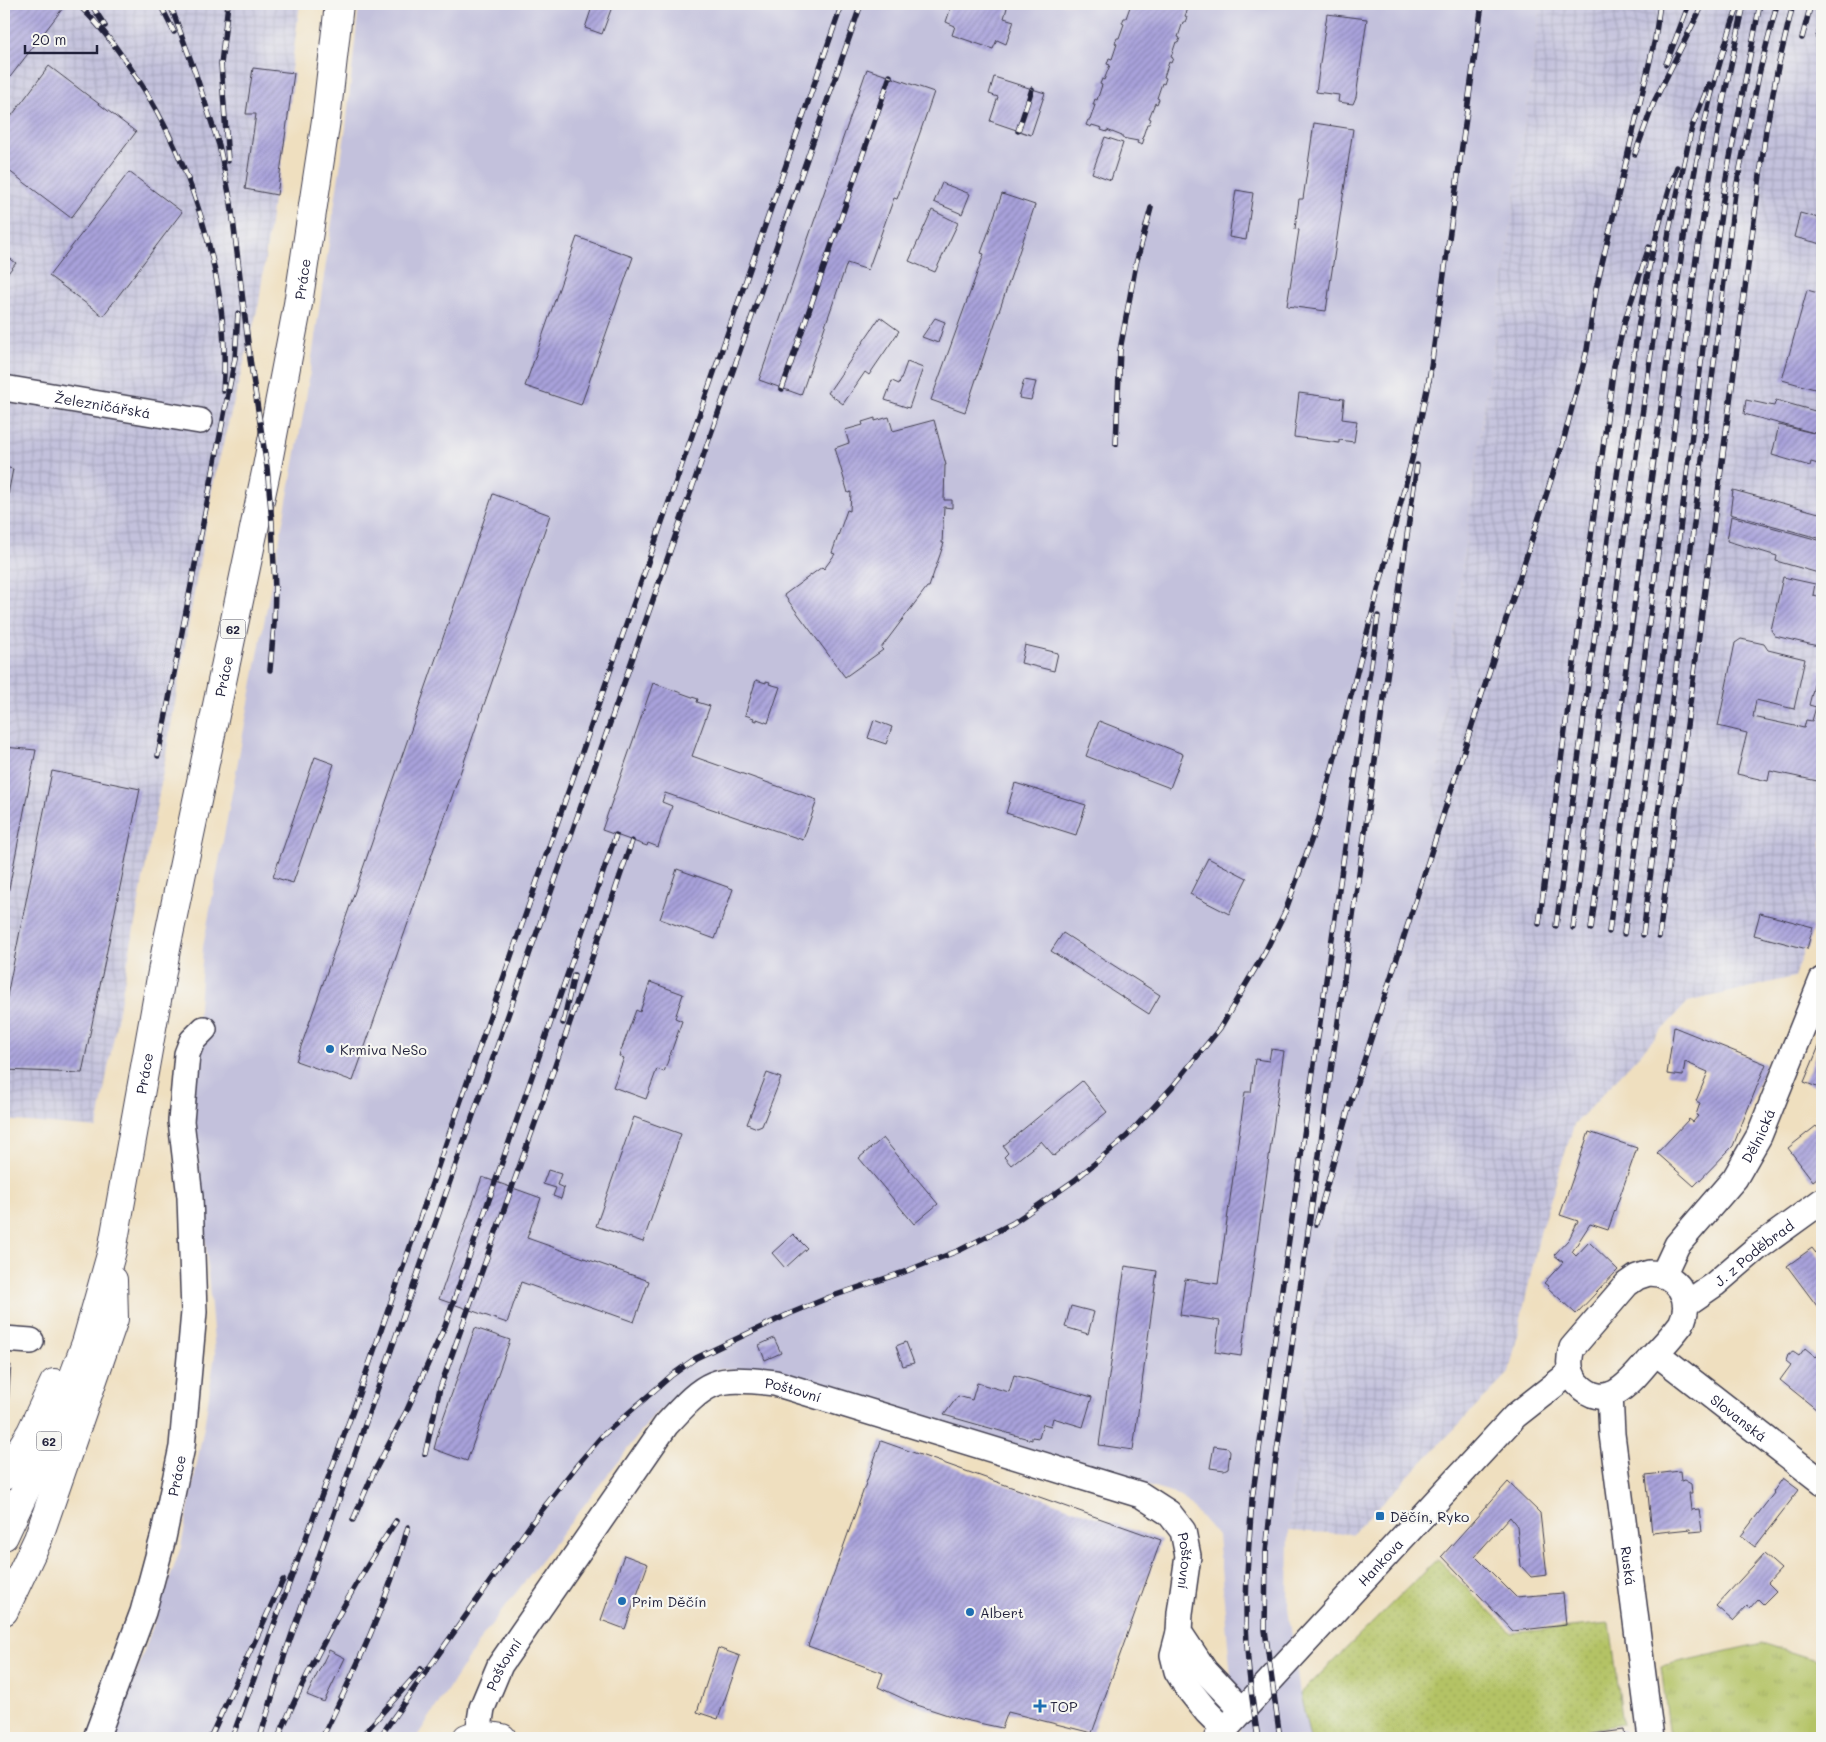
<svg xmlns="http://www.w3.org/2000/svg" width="1826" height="1742" font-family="Mali,sans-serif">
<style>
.industrial{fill:url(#industrial-grid)}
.railway{fill:#c3c1dc}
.grass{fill:url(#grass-tufts);stroke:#6b7250}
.garden{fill:url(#garden-dots);stroke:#6b7250}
.building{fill:url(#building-hatch)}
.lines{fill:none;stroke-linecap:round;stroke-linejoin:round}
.minor-casing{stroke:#413e4f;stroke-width:28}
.primary-casing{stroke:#413e4f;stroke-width:30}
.minor{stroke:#fff;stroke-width:25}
.primary{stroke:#fff;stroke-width:28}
.rail-casing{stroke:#22223b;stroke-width:5.5}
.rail{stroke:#f6f6f2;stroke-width:4;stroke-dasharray:11;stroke-linecap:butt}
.poi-dot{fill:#1f6fb2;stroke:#f6f6f2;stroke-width:2}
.labels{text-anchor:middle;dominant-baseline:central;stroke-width:4.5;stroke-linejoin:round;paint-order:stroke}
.shield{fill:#f6f6f2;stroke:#626272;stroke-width:1}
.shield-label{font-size:12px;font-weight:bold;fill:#22223b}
.street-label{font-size:14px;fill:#22223b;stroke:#f6f6f2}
.poi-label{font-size:14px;fill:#22223b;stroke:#f6f6f2;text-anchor:start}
</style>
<defs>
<pattern id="industrial-grid" width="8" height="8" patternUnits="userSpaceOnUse" patternTransform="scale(1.25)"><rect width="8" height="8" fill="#c3c1dc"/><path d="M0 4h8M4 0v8" fill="none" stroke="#a7a6be"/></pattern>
<pattern id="grass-tufts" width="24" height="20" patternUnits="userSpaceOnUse" patternTransform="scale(1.25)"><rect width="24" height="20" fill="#b4c365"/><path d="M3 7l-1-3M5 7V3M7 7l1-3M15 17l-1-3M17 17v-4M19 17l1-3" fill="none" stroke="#9aa759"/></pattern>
<pattern id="garden-dots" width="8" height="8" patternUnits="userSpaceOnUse" patternTransform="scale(1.25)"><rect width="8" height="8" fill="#b4c365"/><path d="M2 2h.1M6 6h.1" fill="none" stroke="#9aa759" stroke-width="1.8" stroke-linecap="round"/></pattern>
<pattern id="building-hatch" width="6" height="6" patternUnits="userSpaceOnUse" patternTransform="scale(1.25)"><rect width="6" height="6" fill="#a9a2db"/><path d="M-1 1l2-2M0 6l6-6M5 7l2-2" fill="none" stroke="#8984b3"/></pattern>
</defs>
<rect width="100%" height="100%" fill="#f6f6f2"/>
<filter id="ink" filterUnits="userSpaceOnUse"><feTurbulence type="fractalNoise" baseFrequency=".02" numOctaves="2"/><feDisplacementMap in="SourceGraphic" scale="10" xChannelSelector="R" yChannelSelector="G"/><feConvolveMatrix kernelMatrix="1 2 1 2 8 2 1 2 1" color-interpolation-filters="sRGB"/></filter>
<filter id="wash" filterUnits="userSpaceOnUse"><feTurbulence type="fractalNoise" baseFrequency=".0096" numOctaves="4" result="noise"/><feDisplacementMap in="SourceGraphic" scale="20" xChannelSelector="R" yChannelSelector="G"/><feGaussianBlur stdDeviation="1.12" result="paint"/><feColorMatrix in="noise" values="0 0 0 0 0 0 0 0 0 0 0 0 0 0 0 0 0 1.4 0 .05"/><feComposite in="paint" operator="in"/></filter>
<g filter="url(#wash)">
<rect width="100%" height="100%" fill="#efdfbf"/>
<g class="industrial">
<path d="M4,4H300L259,303L213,484L161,783L97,1128L4,1120Z"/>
<path d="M1541,4H1822V898L1794,977L1688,1002L1574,1125L1541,1229L1509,1373L1352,1534L1289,1531L1311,1336L1352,1168L1411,972L1473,484L1507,255Z"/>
</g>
<path class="railway" d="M359,4H1541L1507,255L1473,484L1411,972L1352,1168L1311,1336L1289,1531L1288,1607L1300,1694L1310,1738H1242L1231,1676L1218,1536L1181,1496L766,1372L717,1369L654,1415L484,1634L416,1738H113L181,1547L205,1421L215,1354L193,1098L203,947L305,405L346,128Z"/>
<path class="grass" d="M1762,1643L1822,1662V1738H1670L1661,1666Z"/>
<path class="garden" d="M1437,1559L1512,1633L1610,1623L1623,1724L1543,1738H1310L1300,1694Z"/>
<g id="blocks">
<g class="building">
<path d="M4,4H66L4,85Z"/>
<path d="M593,4H613L602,34L585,28Z"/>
<path d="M952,4H995L1007,8L1004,18L1014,21L1006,44L997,40L993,49L952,35L955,26L946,22Z"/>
<path d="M1131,4H1190L1185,16L1187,17L1185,22H1183L1178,37L1180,38L1178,43L1176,42L1171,57L1173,58L1171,63L1169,62L1164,77L1166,78L1164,84L1162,83L1157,98L1159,99L1157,104L1155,103L1149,118L1151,119L1149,124H1147L1142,139H1144L1142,145L1137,143L1138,141L1122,138V136L1107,130V132L1101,130L1102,128L1092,125L1091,127L1086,125L1088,120H1090L1095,105H1093L1095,99L1097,100L1102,85L1100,84L1102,79L1104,80L1110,65L1107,64L1109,58L1112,59L1117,44L1115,43L1117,38H1119L1124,24L1122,23L1124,18H1126Z"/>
<path d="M1327,14L1367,19L1356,97L1353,104L1338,102L1339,95L1316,92Z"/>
<path d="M49,66L136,132L71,218L4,167V126Z"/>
<path d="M253,68L294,73L277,195L245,189L256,114H246Z"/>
<path d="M867,69L934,92L897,199L894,198L868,270L847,263L801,395L759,380Z"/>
<path d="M994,77L1045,93L1031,135L990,121L998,97L989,94Z"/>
<path d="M1314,123L1353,129L1326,311L1287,306L1299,230L1295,229L1299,199H1303Z"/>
<path d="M1105,137L1123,143L1111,180L1092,173Z"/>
<path d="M129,172L182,212L103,316L49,276Z"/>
<path d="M942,183L970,194L962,214L934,202Z"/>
<path d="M1236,190L1253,193L1246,240L1229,237Z"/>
<path d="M1002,194L1035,205L965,412L931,400L984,254L981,253Z"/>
<path d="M932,210L958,223L935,272L909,261Z"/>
<path d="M1800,213L1822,219V244L1794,237Z"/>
<path d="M577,237L633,257L581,405L525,386Z"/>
<path d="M4,254L16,263L4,278Z"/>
<path d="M1807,290L1822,294V391L1782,380Z"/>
<path d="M880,317L899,331L869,375L865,372L843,404L828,393Z"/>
<path d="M935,318L945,322L938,343L922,337Z"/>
<path d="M907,362L923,368L909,408L885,400L892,381L899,384Z"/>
<path d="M1024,380L1036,382L1031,400L1019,398Z"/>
<path d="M1299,393L1344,399L1342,419L1357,421L1354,442L1339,440V443L1294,437Z"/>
<path d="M1746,400L1774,406L1776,400L1822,413V465L1811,462L1810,466L1772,455L1779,425L1818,434L1744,414Z"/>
<path d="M889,417L893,431L934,420L946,465H945L944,500H952V508L944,507L942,543H944L929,587H927L881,648L883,650L845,677L784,595L822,567L824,569L835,554L832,553L847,510L850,511L851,492L848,493L835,448L849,443L845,430L863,425L862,422L875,418V421Z"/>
<path d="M4,467L13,469L5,510H4Z"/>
<path d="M1733,490L1819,513L1820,510H1822V539L1730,514Z"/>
<path d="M493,494L550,515L353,1081L296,1061Z"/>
<path d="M1731,516L1822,541V574L1776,561L1777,556L1727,541Z"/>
<path d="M1783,577L1815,584L1813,595L1822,597V647L1775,636L1771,630Z"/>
<path d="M4,601L7,602L5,614H4Z"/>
<path d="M1741,639L1764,644L1768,650L1805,659L1794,709L1756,700L1753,717L1804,728L1806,720L1812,721L1816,707L1809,705L1818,670L1822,671V782L1770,771L1768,781L1737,774L1747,733L1718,726L1735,643Z"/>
<path d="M1025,645L1058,653L1054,671L1021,663Z"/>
<path d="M756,680L766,683V681L770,682L769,684L780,687L768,723L757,719V721L753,720L754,718L745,715Z"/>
<path d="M653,683L698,699L697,702L710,706L692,756L817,800L803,840L665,793L662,802L672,806L658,847L648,843L647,846L602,830Z"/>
<path d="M874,720L892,727L886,744L868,738Z"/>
<path d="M1099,721L1183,754L1170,788L1086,756Z"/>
<path d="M4,747L36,750L5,909H4Z"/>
<path d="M315,757L334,764L293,883L273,877Z"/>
<path d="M52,771L140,789L82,1073L4,1070V1011Z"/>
<path d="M1015,783L1086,805L1076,835L1006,813Z"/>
<path d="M1208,858L1247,878L1229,914L1190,894Z"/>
<path d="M677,869L733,889L715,939L660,919Z"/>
<path d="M1760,913L1813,927L1807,949L1754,935Z"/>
<path d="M1063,933L1160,995L1149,1014L1051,951Z"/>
<path d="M650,982L683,994L675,1018L682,1021L664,1072L657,1069L646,1099L613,1087L624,1058L619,1056L636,1010L640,1012Z"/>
<path d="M1674,1027L1766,1064L1733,1146L1694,1186L1657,1153L1689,1119L1693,1122L1698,1116L1696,1115L1700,1103L1696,1101L1708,1072L1685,1062L1683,1076L1667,1074Z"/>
<path d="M1822,1039V1089L1804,1082Z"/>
<path d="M1271,1049L1284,1051L1241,1356L1215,1352L1220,1321L1180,1315L1185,1279L1218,1284L1245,1092H1251L1255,1059L1269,1061Z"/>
<path d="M767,1073L781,1078L762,1126L757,1128L747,1124Z"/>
<path d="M1082,1081L1107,1112L1054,1156L1041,1141L1011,1165L1004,1157L1008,1153L1003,1146Z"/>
<path d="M634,1117L681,1134L643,1242L596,1226Z"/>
<path d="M1816,1126L1822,1133V1174L1813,1181L1788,1148Z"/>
<path d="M1589,1132L1637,1148L1608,1230L1590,1224L1572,1252L1576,1256L1589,1242L1618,1270L1576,1314L1547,1287L1548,1286L1544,1283L1563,1262L1554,1255L1569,1239L1578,1221L1560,1215Z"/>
<path d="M883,1138L938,1204L914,1224L859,1158Z"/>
<path d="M548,1170L561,1174L557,1185L564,1188L561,1199L553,1196L556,1188L543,1184Z"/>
<path d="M482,1177L541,1198L527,1238L649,1281L634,1322L521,1282L507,1323L439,1299Z"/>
<path d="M793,1234L807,1248L785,1268L772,1253Z"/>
<path d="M1812,1248L1822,1261V1308L1820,1310L1787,1266Z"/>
<path d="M1125,1266L1157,1271L1133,1450L1099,1445Z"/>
<path d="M1071,1306L1094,1312L1088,1334L1065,1327Z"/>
<path d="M475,1328L510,1340L467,1461L434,1449L439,1430Z"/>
<path d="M774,1338L781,1353L765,1360L759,1345Z"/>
<path d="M906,1342L914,1363L903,1366L896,1346Z"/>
<path d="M1805,1348L1816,1357L1820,1353L1822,1355V1414L1780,1380L1791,1365L1786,1361L1788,1355L1793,1352L1799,1356Z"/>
<path d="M4,1364L11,1365L8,1406L4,1405Z"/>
<path d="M1014,1375L1092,1397L1083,1427L1053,1418L1051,1426L1043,1424L1039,1438L1032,1437V1440L944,1415L958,1396L972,1400L977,1383L1009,1392Z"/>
<path d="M881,1441L1161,1540L1092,1733L1008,1712L1002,1728L960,1719L917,1705L878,1687L883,1673L808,1646Z"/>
<path d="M1214,1446L1228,1448L1230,1452L1228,1468L1224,1470L1210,1468Z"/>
<path d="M1680,1471L1681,1481L1684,1480L1691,1484L1692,1493H1689L1691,1510L1699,1509L1702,1531L1691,1532L1690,1529L1652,1533L1646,1475Z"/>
<path d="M1783,1478L1799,1490L1755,1547L1741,1536L1774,1493L1773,1492Z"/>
<path d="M1508,1482L1540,1513L1547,1575L1531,1577L1521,1566L1517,1526L1510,1517L1475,1556L1516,1597L1563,1593L1566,1625L1513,1631L1442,1556Z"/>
<path d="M1764,1554L1781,1569L1768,1583L1776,1591L1763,1604L1758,1599L1750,1608L1747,1606L1733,1621L1716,1606Z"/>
<path d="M624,1555L648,1564L625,1629L601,1620Z"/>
<path d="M718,1648L740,1656L718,1719L697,1712Z"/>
<path d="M329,1650L345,1658L324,1702L307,1695Z"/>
<path d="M1624,1730L1625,1738H1578V1736Z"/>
</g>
</g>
</g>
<g filter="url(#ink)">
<use href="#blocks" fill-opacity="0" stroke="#413e4f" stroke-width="1"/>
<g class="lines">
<g class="minor-casing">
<g id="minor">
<path id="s1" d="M4,388L200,421"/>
<path d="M1649,1273C1677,1273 1694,1299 1681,1324C1672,1336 1661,1348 1650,1359C1632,1380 1607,1415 1578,1384C1569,1374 1568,1361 1572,1348L1627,1284L1637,1277Z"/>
<path id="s2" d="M1663,1275L1677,1245L1735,1178L1759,1136L1822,980"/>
<path id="s3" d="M1686,1304L1715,1284L1757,1248L1822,1201"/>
<path d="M4,1339L31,1341"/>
<path id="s4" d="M1656,1353L1822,1482"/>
<path id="s5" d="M1610,1395L1612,1434L1651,1738"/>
<path d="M1179,1632L1205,1671L1243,1711"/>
<path id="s6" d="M478,1734L482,1708L500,1665L666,1425C708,1380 712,1376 775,1383L1141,1495L1169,1513L1183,1531L1188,1556L1180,1613L1179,1632L1173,1655L1177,1671L1187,1687L1207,1712L1225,1730"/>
<path id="s7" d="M96,1738L143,1612L163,1538L182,1447L194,1312L190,1197L181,1121L187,1054L192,1041L204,1029"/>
<path id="s8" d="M1217,1738L1515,1416L1571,1372"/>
</g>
</g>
<g class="primary-casing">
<g id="primary">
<path d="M4,1476L31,1432L54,1383"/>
<path id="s9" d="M4,1536L51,1436L86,1343L112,1251L167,944L267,467L298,304L326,120L339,4"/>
<path d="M4,1611L38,1539L114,1319L113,1280"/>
<path d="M467,1738L478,1734L502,1738"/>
</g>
</g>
<use href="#minor" class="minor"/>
<use href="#primary" class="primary"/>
<g class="rail-casing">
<g id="rail">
<path d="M78,4C94,20 109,37 122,56C188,146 232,280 223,391"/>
<path d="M91,4L105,26"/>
<path d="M160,4L174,32"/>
<path d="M170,4L195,72L219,145L231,203L250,359L267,467L272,522L275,589L274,624L270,670"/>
<path d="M1818,37L1822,23"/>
<path d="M1802,38L1811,4"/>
<path d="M1666,64L1689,4"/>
<path d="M1018,131L1032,89"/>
<path d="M1635,154L1654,102L1703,4"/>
<path d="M228,161L221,64L228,4"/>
<path d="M1429,381L1482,4"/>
<path d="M782,389L890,76"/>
<path d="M1116,444L1120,350L1136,264L1151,208"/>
<path d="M158,756L235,358L238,313"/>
<path d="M1539,924L1614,366L1625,320L1649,247"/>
<path d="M1556,926C1577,772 1596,617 1619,462C1633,364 1643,261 1677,167"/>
<path d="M1573,928L1619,572L1669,231L1692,127L1709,84"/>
<path d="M1591,929C1614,750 1638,571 1663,392C1681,261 1693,128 1739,4"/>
<path d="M1609,932L1696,259L1723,102L1743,9"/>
<path d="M1624,934L1674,577L1709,300L1726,178L1760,4"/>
<path d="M1643,935L1735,193L1760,70L1777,4"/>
<path d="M1659,937L1766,130L1778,67L1793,4"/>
<path d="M563,1023L574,975"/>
<path d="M1316,1224L1350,1104L1562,446L1587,350L1596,289L1655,39L1660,4"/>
<path d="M425,1454L440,1388L543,1101L632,841"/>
<path d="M353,1520L373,1474L407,1410L445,1326L616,835"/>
<path d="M210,1738L283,1580"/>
<path d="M232,1738L354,1408L842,4"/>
<path d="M260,1738L285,1654L861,4"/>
<path d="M278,1738C311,1662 350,1590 396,1521"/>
<path d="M322,1738C356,1669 388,1601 408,1527"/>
<path d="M360,1738L421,1669"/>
<path d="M379,1738L531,1524L578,1464L602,1436L672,1375L696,1358L789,1314L830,1297L904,1272L960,1250L1013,1223L1075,1180L1127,1136L1174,1085L1220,1028L1265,952L1285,912L1319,819L1413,455L1430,375"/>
<path d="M1258,1738C1253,1707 1248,1675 1247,1644C1244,1596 1249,1546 1252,1499L1378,616"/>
<path d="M1280,1738L1265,1630L1266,1552L1275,1465L1417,465"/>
</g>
</g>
<use href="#rail" class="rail"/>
</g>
</g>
<g class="poi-dot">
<circle cx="330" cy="1049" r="5"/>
<rect x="1375" y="1511" width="10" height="10" rx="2.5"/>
<circle cx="622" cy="1601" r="5"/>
<circle cx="970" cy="1612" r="5"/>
<path d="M1037.5 1698.5h5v5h5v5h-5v5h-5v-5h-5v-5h5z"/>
</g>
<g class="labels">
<g class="shield">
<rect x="220.5" y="619.5" width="25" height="19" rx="4"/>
<rect x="36.5" y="1431.5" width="25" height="19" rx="4"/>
</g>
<g class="shield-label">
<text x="233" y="629">62</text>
<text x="49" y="1441">62</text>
</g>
<g class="street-label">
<text stroke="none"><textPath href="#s9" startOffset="1296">Práce</textPath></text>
<text stroke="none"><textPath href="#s1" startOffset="100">Železničářská</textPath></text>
<text stroke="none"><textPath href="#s9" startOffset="891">Práce</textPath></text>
<text stroke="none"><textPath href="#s9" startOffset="486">Práce</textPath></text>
<text stroke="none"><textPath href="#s2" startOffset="170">Dělnická</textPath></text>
<text stroke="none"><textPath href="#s3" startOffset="85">J. z Poděbrad</textPath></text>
<text stroke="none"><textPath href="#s6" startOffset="509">Poštovní</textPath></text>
<text stroke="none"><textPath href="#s4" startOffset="105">Slovanská</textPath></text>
<text stroke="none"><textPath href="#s7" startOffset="275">Práce</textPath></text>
<text stroke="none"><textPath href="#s6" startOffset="959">Poštovní</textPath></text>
<text stroke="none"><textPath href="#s8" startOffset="240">Hankova</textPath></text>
<text stroke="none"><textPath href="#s5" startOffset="172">Ruská</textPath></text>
<text stroke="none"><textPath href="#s6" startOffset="75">Poštovní</textPath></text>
</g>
<g class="poi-label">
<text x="340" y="1049">Krmiva NeSo</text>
<text x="1390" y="1516">Děčín, Ryko</text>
<text x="632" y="1601">Prim Děčín</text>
<text x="980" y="1612">Albert</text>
<text x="1050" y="1706">TOP</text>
</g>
</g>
<rect width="1826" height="1742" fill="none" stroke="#f6f6f2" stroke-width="20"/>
<path d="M25 45v8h72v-8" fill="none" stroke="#22223b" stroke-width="2.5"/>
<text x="32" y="45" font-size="15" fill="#22223b" stroke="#f6f6f2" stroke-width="4" paint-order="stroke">20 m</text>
</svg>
